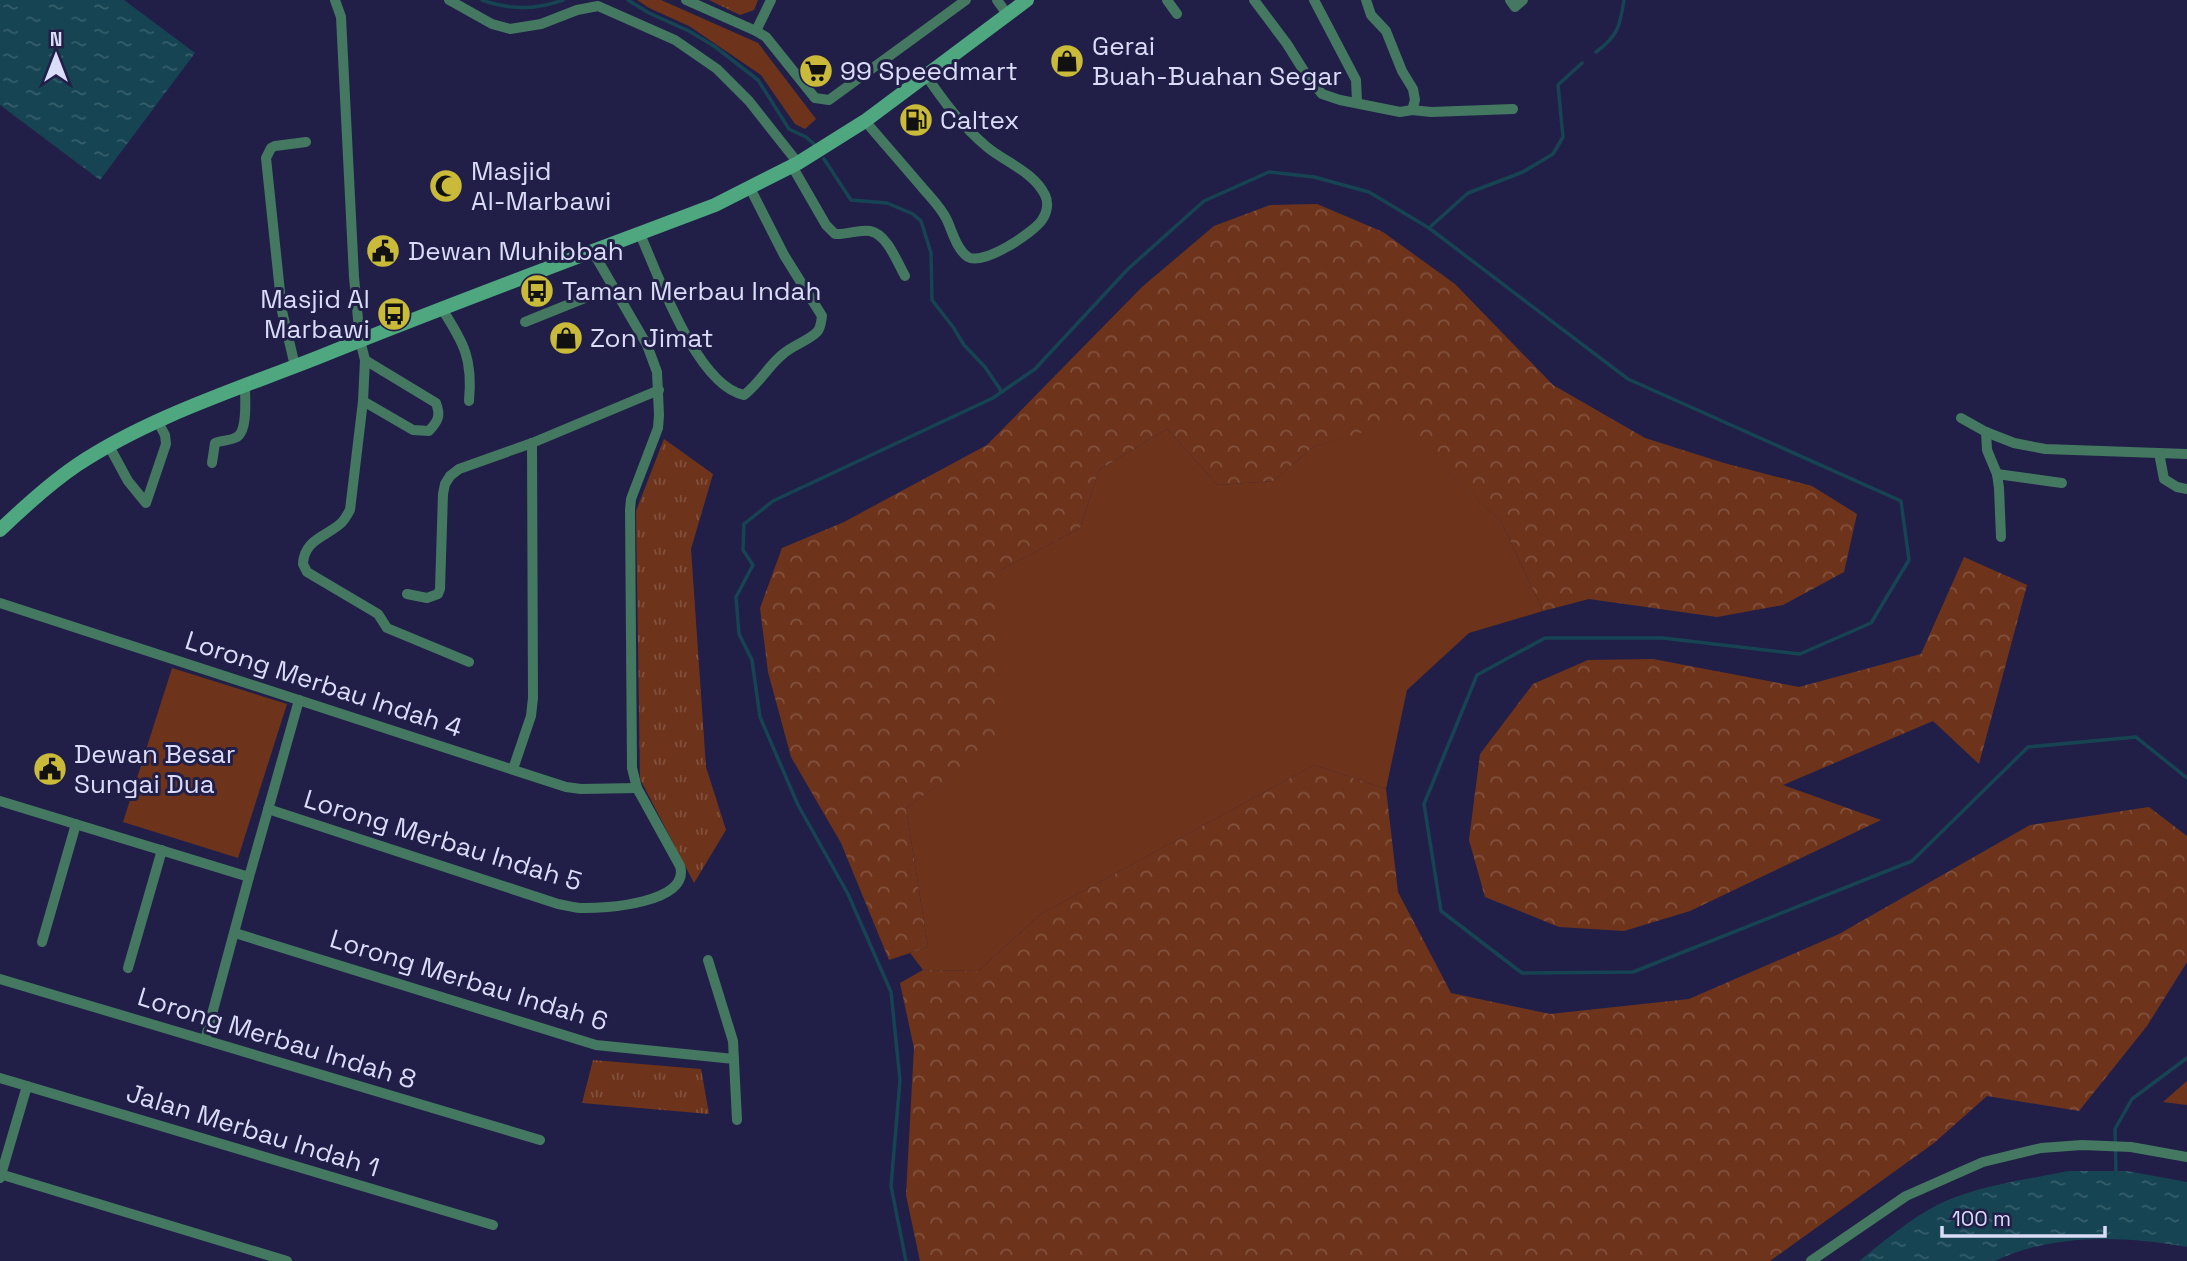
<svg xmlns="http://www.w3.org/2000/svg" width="2187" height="1261" font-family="'Space Grotesk',sans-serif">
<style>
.grass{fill:#6e341b}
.forest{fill:url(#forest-crowns)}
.park{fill:url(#park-tufts)}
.water{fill:url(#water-ripples)}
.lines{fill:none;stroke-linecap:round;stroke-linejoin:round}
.stream{stroke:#164453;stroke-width:3.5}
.minor{stroke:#447860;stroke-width:10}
.secondary{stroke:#4fa780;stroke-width:14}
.labels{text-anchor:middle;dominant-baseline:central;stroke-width:6;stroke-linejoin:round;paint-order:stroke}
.poi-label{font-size:26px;fill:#dbdcf8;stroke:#211f48;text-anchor:start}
.street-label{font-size:26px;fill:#dbdcf8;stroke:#211f48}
</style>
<defs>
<pattern id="forest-crowns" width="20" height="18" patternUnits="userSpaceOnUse" patternTransform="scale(1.75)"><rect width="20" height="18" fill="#6e341b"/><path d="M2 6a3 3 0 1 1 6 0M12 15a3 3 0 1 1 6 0" fill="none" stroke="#82513d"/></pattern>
<pattern id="park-tufts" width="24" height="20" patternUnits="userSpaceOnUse" patternTransform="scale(1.75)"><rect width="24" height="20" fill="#6e341b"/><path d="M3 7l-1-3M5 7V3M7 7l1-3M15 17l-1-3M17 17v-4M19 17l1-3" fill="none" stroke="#82513d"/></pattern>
<pattern id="water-ripples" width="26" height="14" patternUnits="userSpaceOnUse" patternTransform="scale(1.75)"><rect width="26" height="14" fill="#164453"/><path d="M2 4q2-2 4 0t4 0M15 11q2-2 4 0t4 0" fill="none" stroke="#375e6c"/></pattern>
</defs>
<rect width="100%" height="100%" fill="#211f48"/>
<g class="grass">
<path d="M637,0H661L758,43L816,119L805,129L795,124L761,75L689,26L649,8Z"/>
<path d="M1394,422L1501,521L1543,611L1469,633L1407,690L1386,789L1314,765L1041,914L978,971L923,970L910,953L928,947L906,808L998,741L999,571L1080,528L1099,470L1167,429L1218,485L1273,481L1313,447Z"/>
<path d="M172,668L287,704L238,858L123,822Z"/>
</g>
<g class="forest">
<path d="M1317,204L1383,232L1455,284L1553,385L1645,438L1724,463L1812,486L1857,514L1844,572L1783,605L1717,617L1589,599L1543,611L1501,521L1394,423L1313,447L1273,481L1218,485L1167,429L1099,470L1080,528L999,571V741L906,808L928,947L889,960L841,843L791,757L768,672L760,608L782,548L844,522L987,445L1142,287L1214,226L1270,205Z"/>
<path d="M1964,557L2027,585L1979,764L1933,721L1783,785L1881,820L1690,911L1624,931L1559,927L1485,897L1469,840L1480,754L1533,684L1588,660L1653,659L1799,687L1921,654Z"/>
<path d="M1314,765L1386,789L1398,892L1451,993L1550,1014L1689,999L1839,934L2030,825L2149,807L2187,836V962L2147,1026L2079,1111L1987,1096L1934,1143L1770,1261H920L906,1195L914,1048L900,983L923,970L978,971L1041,914Z"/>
<path d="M2187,1081V1105L2163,1102Z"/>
</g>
<g class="park">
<path d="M709,0H758L754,10L740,15Z"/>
<path d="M664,439L713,474L691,549L706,767L726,830L694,883L640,779L636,511Z"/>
<path d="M593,1060L701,1069L709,1114L582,1103Z"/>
</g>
<g class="water">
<path d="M0,0H124L195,53L100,180L0,105Z"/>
<path d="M2068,1171H2127L2187,1182V1247C2124,1236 2054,1233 1995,1261H1859C1886,1240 1915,1214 1948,1200C1984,1185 2029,1179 2068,1171Z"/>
</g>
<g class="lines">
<g class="stream">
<path d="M482,0C510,10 535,10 563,0"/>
<path d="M628,0L649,13L689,31L714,46L758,80L789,129L806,137L815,145"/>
<path d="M1596,52C1618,36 1620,26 1624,0"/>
<path d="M824,159L851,200L887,203L913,214L921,221L931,253L932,300L953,327L964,345L985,367L1002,392"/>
<path d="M1429,228L1468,193L1523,172L1553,154L1563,137L1558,85L1582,63"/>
<path d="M2116,1175L2115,1129L2132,1099L2187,1058"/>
<path d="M906,1261L891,1186L900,1080L891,992L848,894L798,805L760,717L752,660L739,634L736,597L753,565L743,550L744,524L773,501L993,398L1035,369L1128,269L1204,201L1269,172L1314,177L1369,192L1429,228L1628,379L1901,501L1909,560L1871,623L1800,654L1663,638H1545L1477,675L1424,804L1441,911L1522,973L1633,972L1912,861L2028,747L2136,737L2187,778"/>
</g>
<g class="minor">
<path d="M335,0L341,17L354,277L360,340L365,360L363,401L350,510C347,515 344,521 340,524C325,537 304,540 303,564L307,572L378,614L387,628L469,662"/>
<path d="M449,0L492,24L510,29L541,24L577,10L598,6L675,40L717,69L749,101L798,163"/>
<path d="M686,0L756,31L766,37L815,98L829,100L966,0"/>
<path d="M997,0L1007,14"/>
<path d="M1167,0L1177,14"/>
<path d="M1254,0L1287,44L1307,76L1322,94L1340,100L1400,112L1412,110L1431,112L1513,109"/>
<path d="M1314,0L1356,80L1357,102"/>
<path d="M1366,0L1371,15L1386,31L1402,71L1413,89L1415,100L1412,110"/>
<path d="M1510,0L1515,7L1523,0"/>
<path d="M756,31L771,0"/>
<path d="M865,121C884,143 902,164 921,186C930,197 941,207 947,220C952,231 957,250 968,257C983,266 1033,233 1042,220C1047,213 1049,203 1045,195C1034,172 1005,162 987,147C962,126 944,102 925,74"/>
<path d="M792,166L826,225L835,234C847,235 858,229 870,231C887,234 897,262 905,276"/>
<path d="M640,234C658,275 697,386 744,395C759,384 768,366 783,354C793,345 808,341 817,332C821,328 821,322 822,316L784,255L750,188"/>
<path d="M442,309C464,343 473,359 469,401"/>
<path d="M525,322L612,287"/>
<path d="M295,366L282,311L266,158L271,148L275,146L306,142"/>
<path d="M363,401L413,430L429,431C438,421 441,416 436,403L365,360"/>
<path d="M1961,418L1986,432L2014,443L2045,449L2187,454"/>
<path d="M1986,432L1987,450L1997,474L1999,488L2001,537"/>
<path d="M109,446L128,481L146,503L166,444L165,435L158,422"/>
<path d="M2159,453L2164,479L2177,487L2187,489"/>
<path d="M212,463L215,443C222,440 230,441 237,437C248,430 245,399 245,387"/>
<path d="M1997,474L2062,483"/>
<path d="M407,594L427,598L438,594L440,589L443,494L445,484L450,476L459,469L532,443L659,390"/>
<path d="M0,603L566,787L581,789L637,788"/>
<path d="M513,769L531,716L533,698L532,443"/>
<path d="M0,801L249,877"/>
<path d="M268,809L558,904C565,905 572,907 580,908C604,909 691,903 680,866L637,788L632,768L630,510L631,499L658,428L659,415L657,372L647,345L593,252"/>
<path d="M235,933L596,1045L734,1059"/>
<path d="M42,942L76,824"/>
<path d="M708,960L733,1041L737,1120"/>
<path d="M128,968L162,850"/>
<path d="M0,979L540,1140"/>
<path d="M205,1040L249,877L299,700"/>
<path d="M0,1078L493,1225"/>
<path d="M0,1174L287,1261"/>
<path d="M0,1178L27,1086"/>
<path d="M1811,1261L1906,1196L1983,1162L2041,1148L2082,1145L2131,1147L2187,1157"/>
</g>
<path class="secondary" d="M0,530C24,507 49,484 77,465C149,417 238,389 319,357C450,304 583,255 715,205L798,163L865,121L1027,0"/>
</g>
<defs>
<g id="shop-disc" transform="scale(1.75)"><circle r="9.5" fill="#c9ba3a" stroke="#211f48"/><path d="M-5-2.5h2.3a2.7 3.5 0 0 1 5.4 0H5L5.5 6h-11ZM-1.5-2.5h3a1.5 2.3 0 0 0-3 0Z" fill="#111"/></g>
<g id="supermarket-disc" transform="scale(1.75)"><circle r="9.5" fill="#c9ba3a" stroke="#211f48"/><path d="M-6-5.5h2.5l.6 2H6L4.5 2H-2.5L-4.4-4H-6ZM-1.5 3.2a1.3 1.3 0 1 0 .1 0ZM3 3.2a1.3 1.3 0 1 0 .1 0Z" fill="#111"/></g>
<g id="fuel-disc" transform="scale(1.75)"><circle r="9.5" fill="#c9ba3a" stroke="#211f48"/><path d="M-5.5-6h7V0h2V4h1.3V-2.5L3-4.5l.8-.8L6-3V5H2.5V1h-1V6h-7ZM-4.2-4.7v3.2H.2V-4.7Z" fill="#111"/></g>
<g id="mosque-disc" transform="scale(1.75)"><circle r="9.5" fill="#c9ba3a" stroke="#211f48"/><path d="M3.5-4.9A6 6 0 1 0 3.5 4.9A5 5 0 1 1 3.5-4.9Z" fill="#111"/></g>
<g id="civic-disc" transform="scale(1.75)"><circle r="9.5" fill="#c9ba3a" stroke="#211f48"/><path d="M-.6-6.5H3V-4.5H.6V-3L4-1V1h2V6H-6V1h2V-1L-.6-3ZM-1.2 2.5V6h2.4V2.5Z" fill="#111"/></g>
<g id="bus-disc" transform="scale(1.75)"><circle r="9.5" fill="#c9ba3a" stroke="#211f48"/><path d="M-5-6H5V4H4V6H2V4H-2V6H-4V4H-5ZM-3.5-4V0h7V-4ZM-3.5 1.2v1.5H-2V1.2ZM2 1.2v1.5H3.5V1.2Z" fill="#111"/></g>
</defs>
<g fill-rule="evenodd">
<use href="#shop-disc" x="1067" y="61"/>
<use href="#supermarket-disc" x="816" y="71"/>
<use href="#fuel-disc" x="916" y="120"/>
<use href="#mosque-disc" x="446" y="186"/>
<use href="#civic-disc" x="383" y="251"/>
<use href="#bus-disc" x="537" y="291"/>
<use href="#bus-disc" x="394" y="314"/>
<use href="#shop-disc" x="566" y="338"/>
<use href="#civic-disc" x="50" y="769"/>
</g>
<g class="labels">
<g class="poi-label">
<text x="1092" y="46">Gerai<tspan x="1092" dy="30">Buah-Buahan Segar</tspan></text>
<text x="840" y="71">99 Speedmart</text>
<text x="940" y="120">Caltex</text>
<text x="471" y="171">Masjid<tspan x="471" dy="30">Al-Marbawi</tspan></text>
<text x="408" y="251">Dewan Muhibbah</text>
<text x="562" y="291">Taman Merbau Indah</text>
<text x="370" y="299" text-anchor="end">Masjid Al<tspan x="370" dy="30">Marbawi</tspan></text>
<text x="590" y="338">Zon Jimat</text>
<text x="74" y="754">Dewan Besar<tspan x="74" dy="30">Sungai Dua</tspan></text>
</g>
<g class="street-label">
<text transform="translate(324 684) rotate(18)">Lorong Merbau Indah 4</text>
<text transform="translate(443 840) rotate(17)">Lorong Merbau Indah 5</text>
<text transform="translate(469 980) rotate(17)">Lorong Merbau Indah 6</text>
<text transform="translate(277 1038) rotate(17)">Lorong Merbau Indah 8</text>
<text transform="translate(253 1130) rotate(17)">Jalan Merbau Indah 1</text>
</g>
</g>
<g transform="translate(56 56)" stroke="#211f48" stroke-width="5" paint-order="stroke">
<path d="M0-5L12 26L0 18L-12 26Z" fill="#dbdcf8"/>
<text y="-10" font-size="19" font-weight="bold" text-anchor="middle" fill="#dbdcf8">N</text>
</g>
<path d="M1942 1226v10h163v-10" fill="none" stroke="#dbdcf8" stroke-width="3.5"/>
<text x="1952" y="1226" font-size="21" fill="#dbdcf8" stroke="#211f48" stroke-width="5" paint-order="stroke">100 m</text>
</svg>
